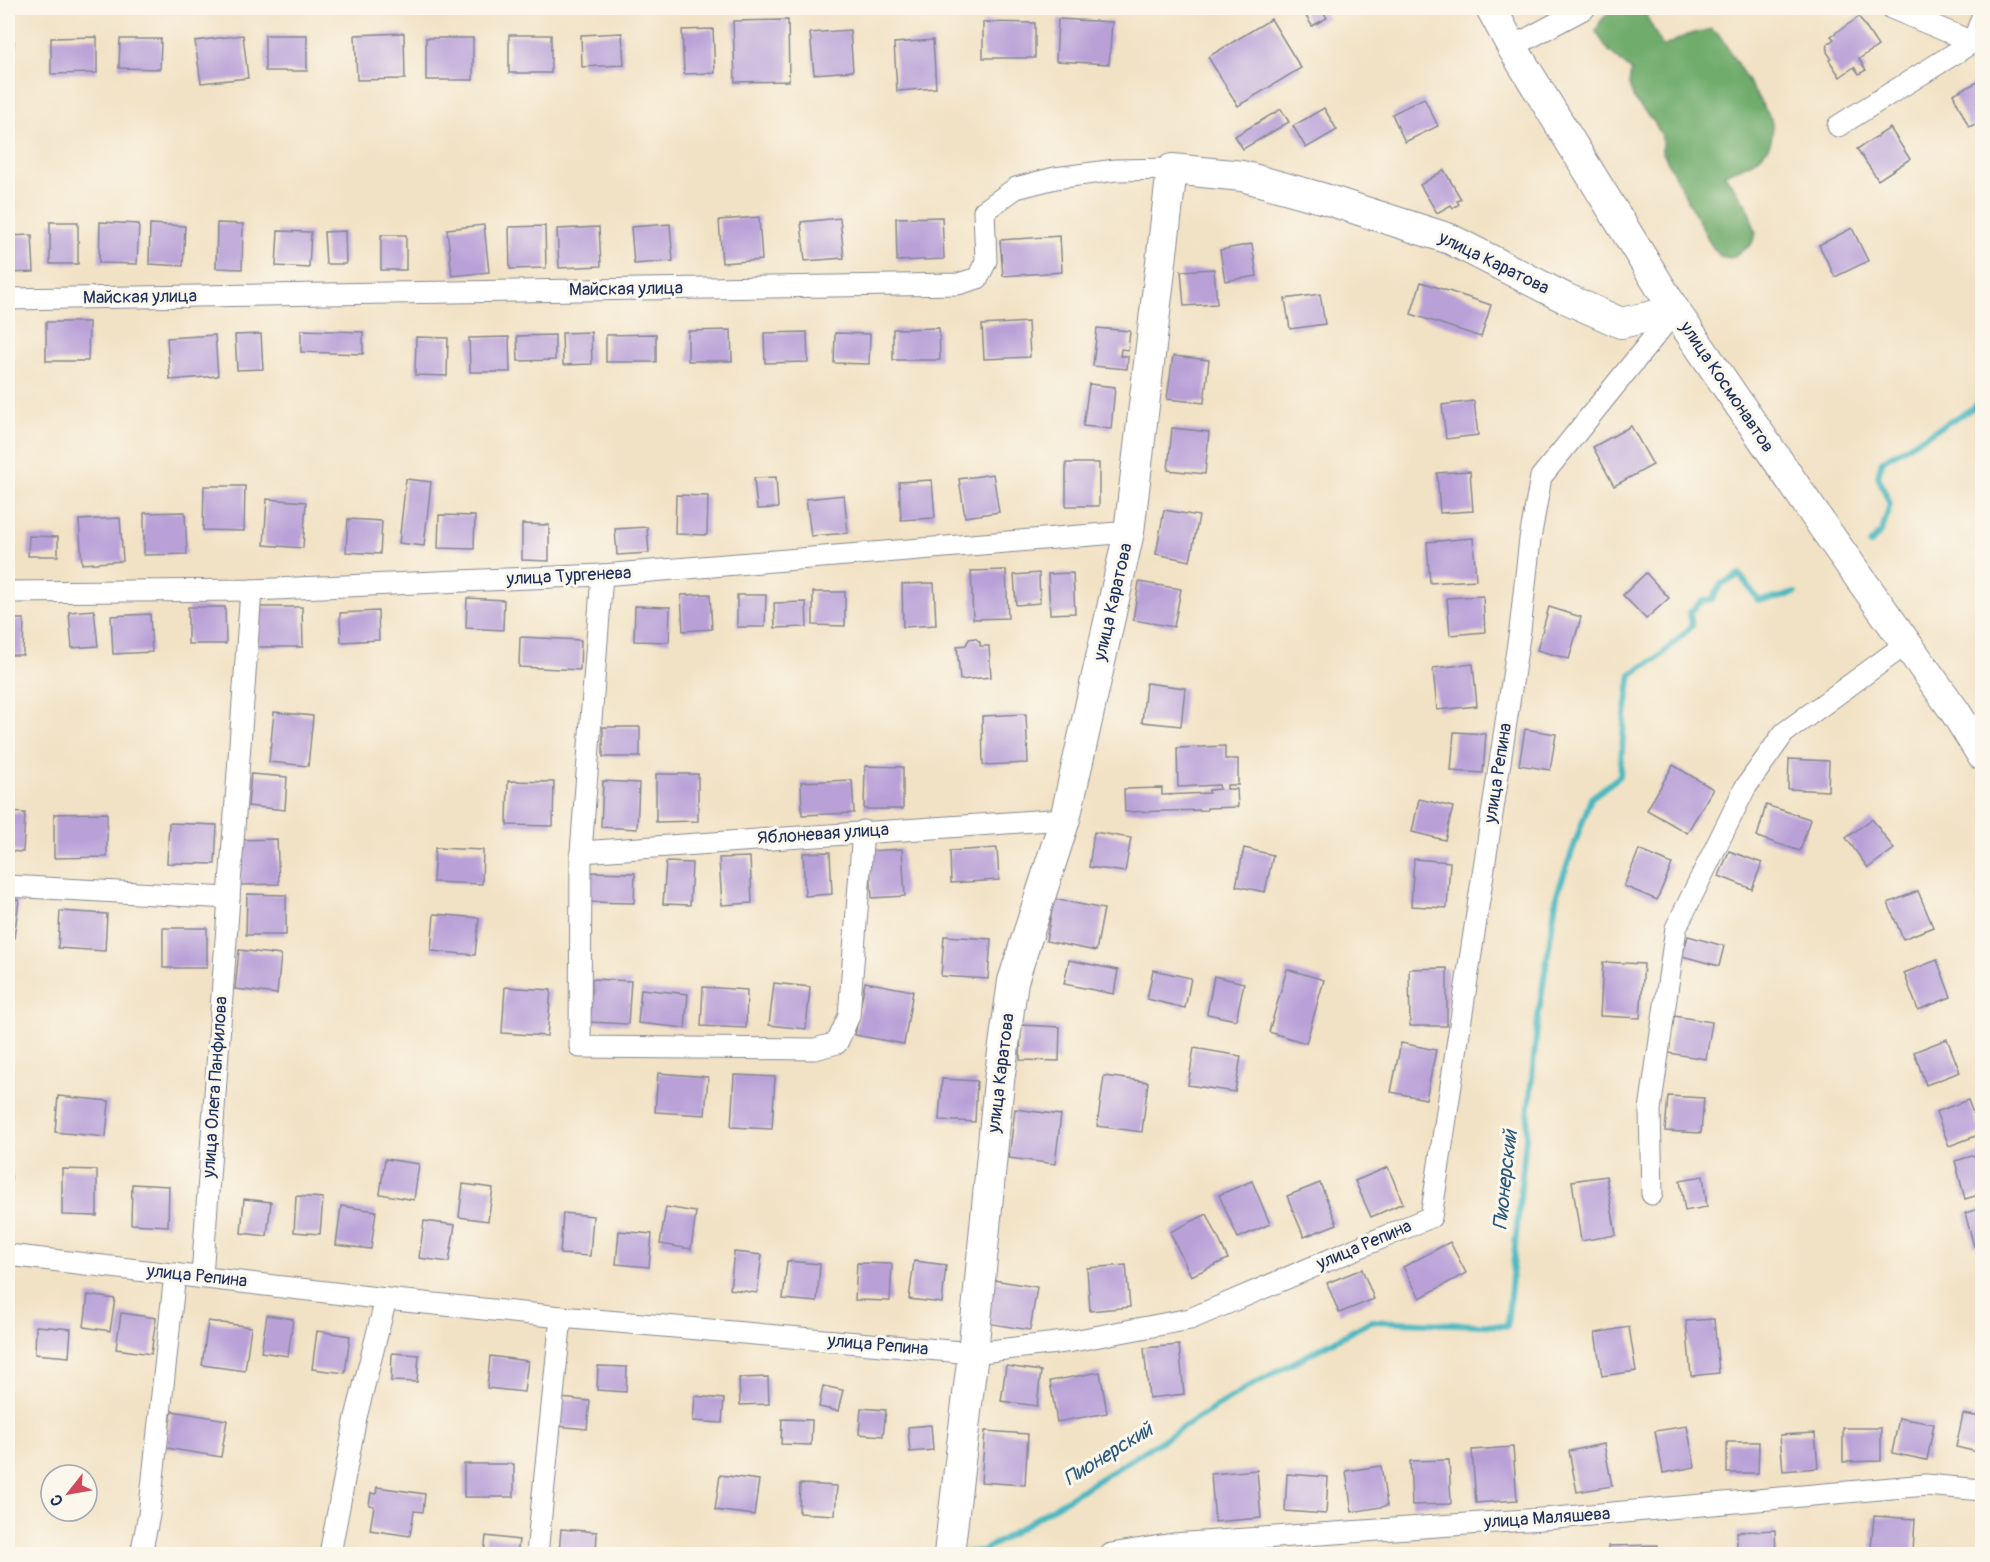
<svg xmlns="http://www.w3.org/2000/svg" width="1990" height="1562" font-family="Pangolin,sans-serif">
<style>
.forest{fill:#6fac6c;stroke:#456e65;stroke-width:1.5}
.lines{fill:none;stroke-linecap:round;stroke-linejoin:round}
.stream{stroke:#48b7c0;stroke-width:6}
.building{fill:#b9a1d8}
.street-casing{stroke:#868892;stroke-width:23}
.secondary-casing{stroke:#868892;stroke-width:32}
.street{stroke:#fff;stroke-width:21}
.secondary{stroke:#fff;stroke-width:30}
.labels{text-anchor:middle;dominant-baseline:central;stroke-width:6;stroke-linejoin:round;paint-order:stroke}
.street-label{font-size:18px;fill:#1b2f5e;stroke:#fbf7ec}
.water-label{font-size:20px;font-style:italic;fill:#28587b;stroke:#fbf7ec}
</style>
<rect width="100%" height="100%" fill="#fbf7ec"/>
<filter id="ink" filterUnits="userSpaceOnUse"><feTurbulence type="fractalNoise" baseFrequency=".0167" numOctaves="2"/><feDisplacementMap in="SourceGraphic" scale="12" xChannelSelector="R" yChannelSelector="G"/><feConvolveMatrix kernelMatrix="1 2 1 2 8 2 1 2 1" color-interpolation-filters="sRGB"/></filter>
<filter id="wash" filterUnits="userSpaceOnUse"><feTurbulence type="fractalNoise" baseFrequency=".008" numOctaves="4" result="noise"/><feDisplacementMap in="SourceGraphic" scale="24" xChannelSelector="R" yChannelSelector="G"/><feGaussianBlur stdDeviation="1.35" result="paint"/><feColorMatrix in="noise" values="0 0 0 0 0 0 0 0 0 0 0 0 0 0 0 0 0 1.4 0 .05"/><feComposite in="paint" operator="in"/></filter>
<g filter="url(#wash)">
<rect width="100%" height="100%" fill="#f2e2c5"/>
<path class="forest" d="M1613,8H1642L1663,47L1687,35L1711,29L1720,36L1771,119C1779,154 1751,164 1724,174L1747,206L1756,233L1751,245L1731,258L1720,256L1712,246L1662,151V136L1654,122L1634,99L1629,85L1631,70L1609,51L1596,32L1600,22Z"/>
<g class="lines">
<g class="stream">
<path d="M1870,544L1882,531L1890,504L1878,476L1882,461L1973,408L1982,398"/>
<path d="M961,1553L983,1551L1250,1386L1371,1321L1507,1326L1538,1018L1557,894L1591,798L1620,776L1624,724L1631,674L1659,657L1692,626L1690,612L1701,602L1712,599L1721,584L1740,575L1758,600L1778,598L1795,593"/>
</g>
</g>
<g id="blocks">
<g class="building">
<path d="M1301,8H1321L1327,18L1312,26Z"/>
<path d="M1859,17L1878,46L1859,59L1866,70L1859,74L1854,67L1840,77L1829,60L1831,58L1827,52L1828,44L1834,39L1831,36Z"/>
<path d="M1058,19L1112,22L1109,64L1056,61Z"/>
<path d="M1271,19L1301,68L1238,106L1208,57Z"/>
<path d="M788,20L789,81L735,82L733,21Z"/>
<path d="M983,22L1035,23V58H983Z"/>
<path d="M713,29L715,73L684,74L682,30Z"/>
<path d="M850,30L853,71L814,74L810,33Z"/>
<path d="M404,33L405,79L357,80L355,35Z"/>
<path d="M622,33L624,65L582,67L581,35Z"/>
<path d="M243,35L248,78L201,83L195,41Z"/>
<rect x="265" y="35" width="42" height="36"/>
<rect x="509" y="35" width="42" height="38"/>
<path d="M97,37V73L51,74V38Z"/>
<rect x="426" y="38" width="47" height="42"/>
<path d="M120,39H161L160,69L119,68Z"/>
<path d="M933,40L936,88L897,91L894,43Z"/>
<path d="M8,41H14L11,80H8Z"/>
<path d="M1982,80V121L1969,127L1953,94Z"/>
<path d="M1424,98L1438,126L1405,142L1392,114Z"/>
<path d="M1324,108L1337,130L1306,148L1293,126Z"/>
<path d="M1281,109L1289,122L1243,149L1235,136Z"/>
<path d="M1890,128L1910,159L1878,180L1857,149Z"/>
<path d="M1444,170L1461,199L1457,201L1459,204L1453,208L1451,205L1437,213L1420,185Z"/>
<path d="M759,217L762,260L722,263L719,220Z"/>
<path d="M942,217L944,259L897,261L896,218Z"/>
<path d="M840,218L844,258L805,261L801,222Z"/>
<rect x="50" y="222" width="28" height="42"/>
<path d="M100,222L139,224L137,264L99,263Z"/>
<path d="M217,223L243,224L242,269L216,268Z"/>
<path d="M150,224L185,226L183,266L149,264Z"/>
<path d="M670,224L673,261L634,264L631,227Z"/>
<path d="M484,225L489,272L452,276L447,229Z"/>
<path d="M545,226L546,268L510,269L509,227Z"/>
<path d="M599,227L601,266L559,268L557,229Z"/>
<path d="M1852,228L1868,261L1835,277L1819,245Z"/>
<path d="M278,231L311,232L309,268L276,266Z"/>
<path d="M345,231L346,264H326L324,232Z"/>
<path d="M32,235L34,272L8,273V236Z"/>
<rect x="381" y="235" width="25" height="35"/>
<path d="M1060,236L1062,272L1003,276L1000,240Z"/>
<path d="M1252,244L1257,276L1225,281L1220,250Z"/>
<path d="M1214,269L1217,304L1184,306L1181,271Z"/>
<path d="M1421,282L1491,305L1481,337L1411,314Z"/>
<path d="M1320,294L1325,324L1290,329L1285,299Z"/>
<path d="M46,322H89L88,361H46Z"/>
<path d="M1028,322L1030,357L984,359L982,325Z"/>
<path d="M939,328L940,360H893V329Z"/>
<path d="M1097,328L1130,331L1128,350L1121,349L1120,356H1128L1127,369L1093,366Z"/>
<path d="M301,330L363,332V354L301,352Z"/>
<path d="M731,330L732,361H688V331Z"/>
<path d="M591,332L592,364L563,365L562,333Z"/>
<path d="M807,332L808,362L765,363L764,333Z"/>
<path d="M835,333L870,334L869,364L834,363Z"/>
<path d="M261,334L263,369L237,370L235,335Z"/>
<path d="M656,334V362H606V335Z"/>
<path d="M215,335L218,376L170,380L167,338Z"/>
<path d="M555,335V360L518,361L517,336Z"/>
<path d="M416,337L448,338L447,376L415,375Z"/>
<path d="M509,337L510,372H470L469,338Z"/>
<path d="M1173,356L1209,360L1204,403L1167,399Z"/>
<path d="M1089,384L1115,387L1111,429L1083,426Z"/>
<path d="M1474,401L1478,435L1446,439L1442,405Z"/>
<path d="M1631,426L1653,465L1614,486L1593,447Z"/>
<path d="M1172,428L1209,432L1205,474L1168,470Z"/>
<rect x="1066" y="463" width="33" height="43"/>
<path d="M1470,471L1473,511L1440,513L1437,473Z"/>
<path d="M993,474L999,512L965,517L959,479Z"/>
<path d="M776,477L778,508L757,509L754,478Z"/>
<path d="M1982,477V489L1977,481Z"/>
<path d="M406,479L431,482L424,546L399,543Z"/>
<path d="M932,480L935,518L901,520L899,482Z"/>
<path d="M204,486H245L244,531L203,530Z"/>
<path d="M676,495L708,496L707,535L675,534Z"/>
<path d="M844,495L848,533L811,536L806,499Z"/>
<path d="M267,499L306,502L303,548L264,545Z"/>
<path d="M1164,510L1199,516L1190,561L1156,554Z"/>
<path d="M185,512L187,554L144,555V513Z"/>
<path d="M439,515L475,516L474,549L438,548Z"/>
<path d="M120,518L123,561L82,564L79,520Z"/>
<path d="M348,519L382,521L380,554L346,552Z"/>
<path d="M522,524L549,525V561L522,560Z"/>
<path d="M647,527L649,553L617,555L615,529Z"/>
<path d="M29,536L58,537V556H28Z"/>
<path d="M1473,538L1476,580L1430,583L1427,542Z"/>
<path d="M1006,570L1008,618L973,619L971,571Z"/>
<path d="M1039,573L1040,603L1016,605L1014,575Z"/>
<path d="M1073,573L1075,613L1050,614L1048,574Z"/>
<path d="M1646,573L1669,598L1646,619L1623,595Z"/>
<path d="M1139,582L1181,589L1174,627L1133,620Z"/>
<path d="M934,583L936,625L903,627L902,584Z"/>
<path d="M813,592H845V626L813,625Z"/>
<path d="M710,594L712,629L683,631L681,595Z"/>
<path d="M737,595H766L765,627H737Z"/>
<path d="M1483,596L1485,632L1450,635L1447,598Z"/>
<path d="M467,598L504,600L503,630L466,628Z"/>
<path d="M806,602L807,627L775,628L774,603Z"/>
<path d="M635,606L670,607L669,642L634,641Z"/>
<path d="M188,607H225L226,644H188Z"/>
<path d="M256,607H302L303,647H257Z"/>
<path d="M1549,607L1581,617L1569,659L1537,650Z"/>
<path d="M94,610L98,646L72,648L69,612Z"/>
<path d="M378,611L379,640L341,642L340,613Z"/>
<path d="M150,614L152,652L113,654L111,616Z"/>
<path d="M8,619H24L23,655H8Z"/>
<path d="M520,637L581,640L580,670L519,667Z"/>
<path d="M975,638L980,642V646H989L991,677L960,680L957,646L966,645L969,639Z"/>
<path d="M1473,664L1477,706L1437,710L1433,668Z"/>
<path d="M1146,683L1185,688L1181,726L1142,722Z"/>
<path d="M274,712L313,716L308,766L269,762Z"/>
<path d="M1026,714L1028,763L983,765L982,716Z"/>
<rect x="603" y="727" width="37" height="30"/>
<path d="M1525,729L1556,734L1550,770L1519,765Z"/>
<path d="M1454,732L1486,734L1483,773L1451,771Z"/>
<path d="M1225,746V759H1238V785H1227V789H1237L1238,807L1207,808V810L1125,812L1124,789L1162,788V795L1209,793V790L1220,789L1219,785L1178,787L1177,748Z"/>
<path d="M1789,759L1829,761L1828,791L1788,789Z"/>
<path d="M1673,765L1713,789L1687,833L1647,810Z"/>
<path d="M865,766L903,767V809H864Z"/>
<path d="M251,774L287,777L285,810L248,806Z"/>
<path d="M656,774H698V821L656,822Z"/>
<path d="M852,780L854,813L802,815L801,782Z"/>
<path d="M508,781L554,782L553,826L507,825Z"/>
<path d="M603,781L639,783L637,829L601,827Z"/>
<path d="M1419,799L1453,807L1445,840L1412,832Z"/>
<path d="M1766,805L1810,819L1800,851L1757,837Z"/>
<path d="M8,812L25,813L23,852L8,851Z"/>
<path d="M107,813V857L54,858V814Z"/>
<path d="M1872,819L1894,849L1868,868L1846,838Z"/>
<path d="M169,823L217,825L215,864L167,863Z"/>
<path d="M1094,832L1131,838L1125,872L1089,867Z"/>
<path d="M277,839L279,884L240,885L238,840Z"/>
<path d="M435,848L483,850L482,884L433,882Z"/>
<path d="M997,848L999,880L951,883L950,851Z"/>
<path d="M1244,848L1273,855L1265,892L1236,886Z"/>
<path d="M902,849L905,896L872,898L869,851Z"/>
<path d="M1639,850L1672,864L1657,900L1624,886Z"/>
<path d="M1729,851L1762,863L1752,889L1719,876Z"/>
<path d="M830,852L832,894L805,896L803,853Z"/>
<path d="M750,857L752,903L722,905L719,858Z"/>
<path d="M1414,859L1450,862L1447,908L1411,906Z"/>
<path d="M666,862L692,863L690,905L663,904Z"/>
<path d="M587,872L635,873L634,903L586,902Z"/>
<path d="M1918,891L1933,927L1903,939L1888,903Z"/>
<path d="M247,894L286,895V935H246Z"/>
<path d="M8,899L19,900L14,938L8,937Z"/>
<path d="M1054,899L1104,909L1096,951L1046,941Z"/>
<path d="M60,911L107,914L105,951L58,948Z"/>
<path d="M434,914L479,918L475,955L431,951Z"/>
<rect x="163" y="928" width="44" height="40"/>
<path d="M944,936L991,939L988,979L941,976Z"/>
<path d="M1688,936L1724,946L1719,966L1682,956Z"/>
<path d="M239,950L281,955L277,994L235,989Z"/>
<path d="M1069,960L1118,970L1114,994L1064,984Z"/>
<path d="M1937,960L1951,997L1918,1010L1904,973Z"/>
<path d="M1603,962L1644,964L1640,1018L1600,1016Z"/>
<path d="M1447,968V1026H1410L1409,969Z"/>
<path d="M1287,969L1324,980L1306,1043L1269,1032Z"/>
<path d="M1153,970L1191,978L1185,1008L1147,999Z"/>
<path d="M1214,976L1244,983L1236,1020L1207,1014Z"/>
<path d="M592,979L631,981L628,1024L590,1022Z"/>
<path d="M865,982L913,991L904,1044L855,1035Z"/>
<path d="M774,983L810,987L806,1029L769,1025Z"/>
<path d="M505,987L551,990L547,1036L502,1033Z"/>
<path d="M703,987L747,990L746,1028L701,1026Z"/>
<path d="M641,989L688,994L685,1028L638,1023Z"/>
<path d="M1674,1016L1712,1022L1706,1059L1668,1053Z"/>
<path d="M1021,1025L1060,1027L1059,1061L1020,1060Z"/>
<path d="M1947,1039L1960,1072L1926,1085L1914,1052Z"/>
<path d="M1401,1043L1436,1050L1426,1099L1391,1092Z"/>
<path d="M1194,1048L1241,1056L1235,1092L1188,1085Z"/>
<path d="M658,1073L708,1077L705,1115L655,1112Z"/>
<path d="M734,1075L775,1077L772,1129L731,1127Z"/>
<path d="M1104,1076L1148,1082L1142,1132L1097,1126Z"/>
<path d="M942,1079L977,1081L975,1122L939,1120Z"/>
<path d="M58,1096L109,1101L106,1137L55,1132Z"/>
<path d="M1668,1096L1704,1098L1701,1133L1665,1131Z"/>
<path d="M1968,1100L1981,1134L1949,1146L1936,1112Z"/>
<path d="M1015,1109L1061,1115L1055,1164L1009,1158Z"/>
<path d="M1982,1153V1194L1965,1199L1955,1161Z"/>
<path d="M385,1159L419,1164L414,1200L380,1194Z"/>
<path d="M1388,1167L1403,1203L1371,1217L1355,1181Z"/>
<path d="M62,1169L97,1170V1216L62,1215Z"/>
<path d="M8,1176H11L9,1204H8Z"/>
<path d="M1606,1176L1616,1235L1581,1241L1572,1181Z"/>
<path d="M1703,1176L1707,1207L1685,1211L1680,1180Z"/>
<path d="M1252,1181L1270,1224L1238,1238L1219,1195Z"/>
<path d="M1320,1183L1337,1224L1304,1237L1287,1196Z"/>
<path d="M132,1184L169,1186L168,1226L131,1224Z"/>
<path d="M463,1184L493,1188L488,1221L459,1217Z"/>
<path d="M296,1196L323,1198L320,1234L294,1232Z"/>
<path d="M244,1199L271,1202L267,1236L241,1233Z"/>
<path d="M341,1206L376,1211L371,1249L336,1245Z"/>
<path d="M666,1207L696,1212L691,1249L660,1244Z"/>
<path d="M1982,1208V1244L1974,1246L1965,1213Z"/>
<path d="M563,1213L593,1216L590,1256L560,1254Z"/>
<path d="M1207,1214L1228,1259L1191,1276L1170,1232Z"/>
<path d="M424,1221L455,1225L449,1262L419,1258Z"/>
<path d="M619,1231L652,1234L649,1267L616,1264Z"/>
<path d="M1450,1242L1466,1273L1420,1298L1403,1267Z"/>
<path d="M734,1252L762,1255L757,1293L730,1289Z"/>
<path d="M787,1261L820,1264L817,1302L783,1299Z"/>
<path d="M914,1261L946,1265L942,1303L909,1299Z"/>
<path d="M857,1263L892,1264L890,1301L855,1300Z"/>
<path d="M1126,1265L1130,1307L1090,1311L1087,1268Z"/>
<path d="M1362,1269L1374,1299L1339,1313L1327,1283Z"/>
<path d="M993,1280L1037,1287L1030,1330L986,1323Z"/>
<path d="M88,1295L115,1299L110,1331L84,1327Z"/>
<path d="M121,1313L156,1318L151,1354L116,1349Z"/>
<path d="M267,1315L293,1319L288,1356L261,1352Z"/>
<path d="M1714,1319L1719,1373L1691,1376L1686,1321Z"/>
<path d="M208,1321L251,1327L245,1371L202,1365Z"/>
<path d="M1981,1323H1982V1343L1978,1342Z"/>
<path d="M36,1326L71,1329L69,1357L35,1354Z"/>
<path d="M1629,1327L1636,1371L1602,1376L1595,1333Z"/>
<path d="M317,1331L350,1336L345,1373L312,1369Z"/>
<path d="M1179,1345L1184,1394L1149,1398L1144,1348Z"/>
<path d="M392,1353L419,1355L417,1382L391,1381Z"/>
<path d="M490,1356L528,1361L524,1392L487,1388Z"/>
<path d="M598,1366L627,1367L626,1392L597,1390Z"/>
<path d="M1006,1366L1041,1371L1037,1406L1001,1401Z"/>
<path d="M1100,1372L1107,1413L1057,1422L1050,1381Z"/>
<path d="M768,1377L769,1404L740,1405L739,1378Z"/>
<path d="M823,1386L843,1390L838,1411L819,1407Z"/>
<path d="M695,1396L724,1399L722,1423L693,1421Z"/>
<path d="M560,1398L590,1401L587,1429L557,1426Z"/>
<path d="M861,1408L886,1410L883,1436L859,1434Z"/>
<path d="M172,1411L227,1420L221,1457L166,1448Z"/>
<path d="M1963,1414L1982,1417V1453L1956,1447Z"/>
<path d="M1899,1418L1934,1424L1927,1460L1892,1453Z"/>
<path d="M782,1419L812,1420L811,1445L781,1444Z"/>
<path d="M931,1425L933,1450L910,1452L908,1427Z"/>
<path d="M1687,1426L1695,1467L1663,1473L1655,1431Z"/>
<path d="M1843,1428H1881V1461L1843,1462Z"/>
<path d="M985,1431L1028,1434L1025,1485L981,1482Z"/>
<path d="M1815,1433L1818,1468L1783,1471L1780,1435Z"/>
<path d="M1727,1442H1759L1758,1473H1727Z"/>
<path d="M1604,1444L1612,1486L1577,1492L1569,1451Z"/>
<path d="M1513,1447L1517,1500L1476,1503L1472,1450Z"/>
<path d="M1449,1460L1451,1504L1412,1505L1410,1461Z"/>
<rect x="464" y="1464" width="50" height="33"/>
<path d="M1381,1466L1387,1506L1352,1512L1346,1471Z"/>
<path d="M1257,1470L1261,1518L1215,1522L1211,1474Z"/>
<path d="M1287,1474L1328,1477L1326,1514L1285,1511Z"/>
<path d="M720,1475L759,1480L754,1515L715,1510Z"/>
<path d="M800,1484L837,1486L835,1515L799,1513Z"/>
<path d="M377,1487L425,1494L423,1512L414,1511L410,1536L370,1530L374,1506L369,1505L371,1493L376,1494Z"/>
<path d="M1874,1516L1915,1519L1913,1552L1871,1548Z"/>
<path d="M561,1529L597,1532L596,1554H559Z"/>
<path d="M1775,1530L1776,1554H1737V1532Z"/>
<path d="M486,1536L519,1540L517,1554H484Z"/>
<path d="M1658,1545V1554H1609V1546Z"/>
</g>
</g>
</g>
<g filter="url(#ink)">
<use href="#blocks" fill-opacity="0" stroke="#868892" stroke-width="1.5"/>
<g class="lines">
<g class="street-casing">
<g id="street">
<path d="M1891,8L1982,46"/>
<path d="M1512,47L1585,8"/>
<path d="M1838,126L1973,42L1982,17"/>
<path d="M8,299L958,284L978,278L986,261L984,211L1016,188L1055,178L1116,170L1172,169"/>
<path d="M602,575L581,852L580,1047L815,1049L837,1043L849,1016L863,831"/>
<path d="M8,592L251,590L602,575L1129,532"/>
<path d="M581,852L1065,819"/>
<path d="M8,886L229,898"/>
<path d="M1652,1194L1650,1110L1676,928L1745,788L1784,733L1906,644"/>
<path d="M8,1255L386,1299L561,1317L973,1353L1073,1341L1190,1319L1431,1217L1520,630L1530,539L1541,477L1675,311"/>
<path d="M202,1276L251,590"/>
<path d="M141,1554L149,1515L175,1274"/>
<path d="M330,1554L356,1417L386,1299"/>
<path d="M537,1554L561,1317"/>
<path d="M1111,1554L1173,1544L1556,1518L1926,1485L1982,1490"/>
</g>
</g>
<g class="secondary-casing">
<g id="secondary">
<path d="M1491,8L1512,47L1675,311L1824,528L1956,713L1982,755"/>
<path d="M949,1554L973,1353L999,1081L1013,981L1065,819L1129,532L1172,169L1242,176L1325,199L1450,239L1565,298L1621,323L1675,311"/>
</g>
</g>
<use href="#street" class="street"/>
<use href="#secondary" class="secondary"/>
</g>
</g>
<g class="labels">
<g class="street-label">
<text transform="translate(1494 263) rotate(26)">улица Каратова</text>
<text transform="translate(626 289) rotate(-1)">Майская улица</text>
<text transform="translate(140 297) rotate(-1)">Майская улица</text>
<text transform="translate(1727 387) rotate(56)">улица Космонавтов</text>
<text transform="translate(569 576) rotate(-3)">улица Тургенева</text>
<text transform="translate(1113 602) rotate(-77)">улица Каратова</text>
<text transform="translate(1498 773) rotate(-81)">улица Репина</text>
<text transform="translate(823 834) rotate(-4)">Яблоневая улица</text>
<text transform="translate(1001 1073) rotate(-83)">улица Каратова</text>
<text transform="translate(215 1087) rotate(-86)">улица Олега Панфилова</text>
<text transform="translate(1364 1245) rotate(-23)">улица Репина</text>
<text transform="translate(197 1276) rotate(6)">улица Репина</text>
<text transform="translate(878 1345) rotate(5)">улица Репина</text>
<text transform="translate(1547 1518) rotate(-4)">улица Маляшева</text>
</g>
<g class="water-label">
<text transform="translate(1505 1180) rotate(-84)">Пионерский</text>
<text transform="translate(1108 1454) rotate(-32)">Пионерский</text>
</g>
</g>
<rect width="1990" height="1562" fill="none" stroke="#fbf7ec" stroke-width="30"/>
<g transform="translate(69 1493) rotate(239)"><circle r="28" fill="#fbf7ec" stroke="#a1a7b3" stroke-width="1.5"/>
<path d="M0-4.5L10 22L0 15L-10 22Z" fill="#d1495b"/>
<text y="-9" font-size="16" font-weight="bold" text-anchor="middle" fill="#1b2f5e">С</text>
</g>
</svg>
